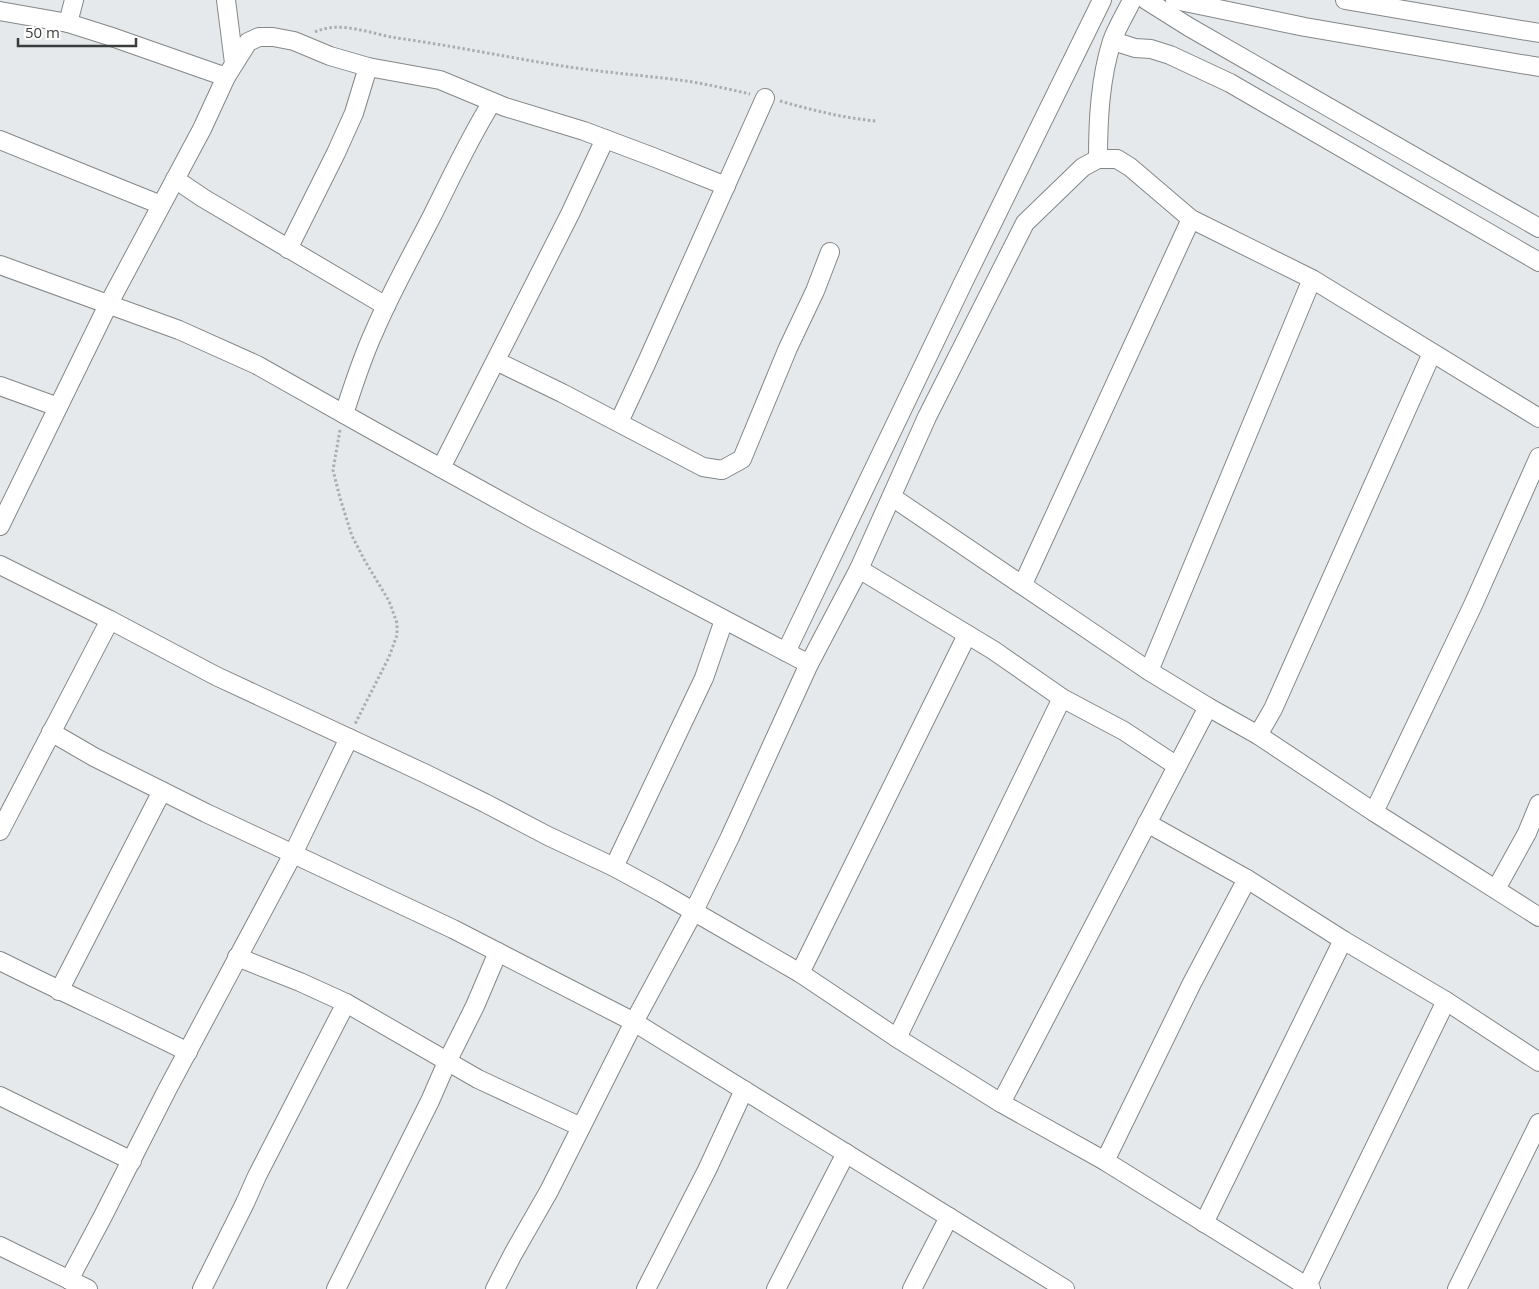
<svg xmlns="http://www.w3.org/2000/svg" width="1539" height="1289" font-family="'Open Sans',sans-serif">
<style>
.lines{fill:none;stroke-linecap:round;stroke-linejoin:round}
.minor-casing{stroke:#848788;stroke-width:20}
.path{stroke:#abadaf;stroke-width:3;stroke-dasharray:2.5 2.5;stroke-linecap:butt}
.minor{stroke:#fff;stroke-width:18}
</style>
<rect width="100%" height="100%" fill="#e6e9eb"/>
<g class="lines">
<g class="minor-casing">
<g id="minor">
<path d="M226,0L234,63"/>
<path d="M1146,0L1189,27L1539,228"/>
<path d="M1175,0L1305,27L1539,67"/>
<path d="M1345,0L1539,33"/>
<path d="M0,11L68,23L109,36L226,77"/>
<path d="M68,23L74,0"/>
<path d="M1113,41L1135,48L1151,49L1170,55L1230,83L1539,262"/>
<path d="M0,140L161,205"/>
<path d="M1098,159C1098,120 1100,79 1112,41C1117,27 1126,13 1132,0"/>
<path d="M175,179L203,198L386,306"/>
<path d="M288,249L336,153L354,113L368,67"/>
<path d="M0,265L179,330L257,365L374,431L535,520L809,664"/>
<path d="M496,361L562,393L703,467L722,470L742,459L788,348L815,291L830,252"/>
<path d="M0,386L58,407"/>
<path d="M344,414C353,386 362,358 374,332C391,292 412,255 432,216C451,178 469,139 492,102"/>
<path d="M619,422L646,364L765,98"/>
<path d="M441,468L570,214L605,139"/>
<path d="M892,497L1149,671L1208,707L1001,1103"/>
<path d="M0,526L108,305L202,129L226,77L248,42L259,37H273L294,41L330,56L368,67L440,80L505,107L584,131L653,157L726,186"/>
<path d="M0,565L110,620L216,676L424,773L485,803L548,836L614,867L660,892L800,973L897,1038L1001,1103L1105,1161L1311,1289"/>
<path d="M859,569L993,650L1062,698L1124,731L1177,766"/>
<path d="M1023,584L1191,219"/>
<path d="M786,652L963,283L1102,0"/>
<path d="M1149,671L1312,279"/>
<path d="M1208,707L1258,735L1374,812L1473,605L1539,457"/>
<path d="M51,732L94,757L206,813L453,929L634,1022L1065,1289"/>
<path d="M1258,735L1273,709L1432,353"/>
<path d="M1374,812L1539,917"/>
<path d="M1147,823L1247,879L1343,940L1446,1001L1539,1062"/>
<path d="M0,831L110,620"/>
<path d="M614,867L704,678L724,620"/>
<path d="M1496,889L1527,833L1539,804"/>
<path d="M237,957L300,982L346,1003L478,1079L581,1127"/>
<path d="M0,961C62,992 126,1021 188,1052"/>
<path d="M800,973L967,635"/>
<path d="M59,991L162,791"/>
<path d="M897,1038L1062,698"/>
<path d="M0,1096L132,1161"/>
<path d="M1105,1161L1192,983L1247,879"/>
<path d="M1204,1223L1343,940"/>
<path d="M0,1246L88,1289"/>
<path d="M69,1280L103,1216L167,1090L293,854L349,738"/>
<path d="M1307,1286L1446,1001"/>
<path d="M202,1289L245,1203L257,1176L346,1003"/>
<path d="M336,1289L430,1101L447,1062L475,1006L498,952"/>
<path d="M495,1289L513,1254L549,1191L634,1022L694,911L730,837L809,664L859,569L927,417L1025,223L1083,167L1098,159H1117L1130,167L1191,219L1312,279L1539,418"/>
<path d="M646,1289L707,1170L744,1090"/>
<path d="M776,1289L846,1153"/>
<path d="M912,1289L949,1217"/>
<path d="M1457,1289L1539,1123"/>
</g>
</g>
<g class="path">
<path d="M315,32C340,20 371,34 397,38C454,46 511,58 569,67C603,72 637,75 671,79C698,82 724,88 750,94"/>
<path d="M780,101C812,110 843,118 876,121"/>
<path d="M340,430L333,470L340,498L352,536L365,561L389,601L397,623V635L389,657L355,724"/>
</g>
<use href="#minor" class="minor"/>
</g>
<path d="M18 38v8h118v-8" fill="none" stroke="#3b3d3d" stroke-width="2.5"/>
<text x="25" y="38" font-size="15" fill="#3b3d3d" stroke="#ffffff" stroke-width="4" paint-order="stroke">50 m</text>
</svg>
